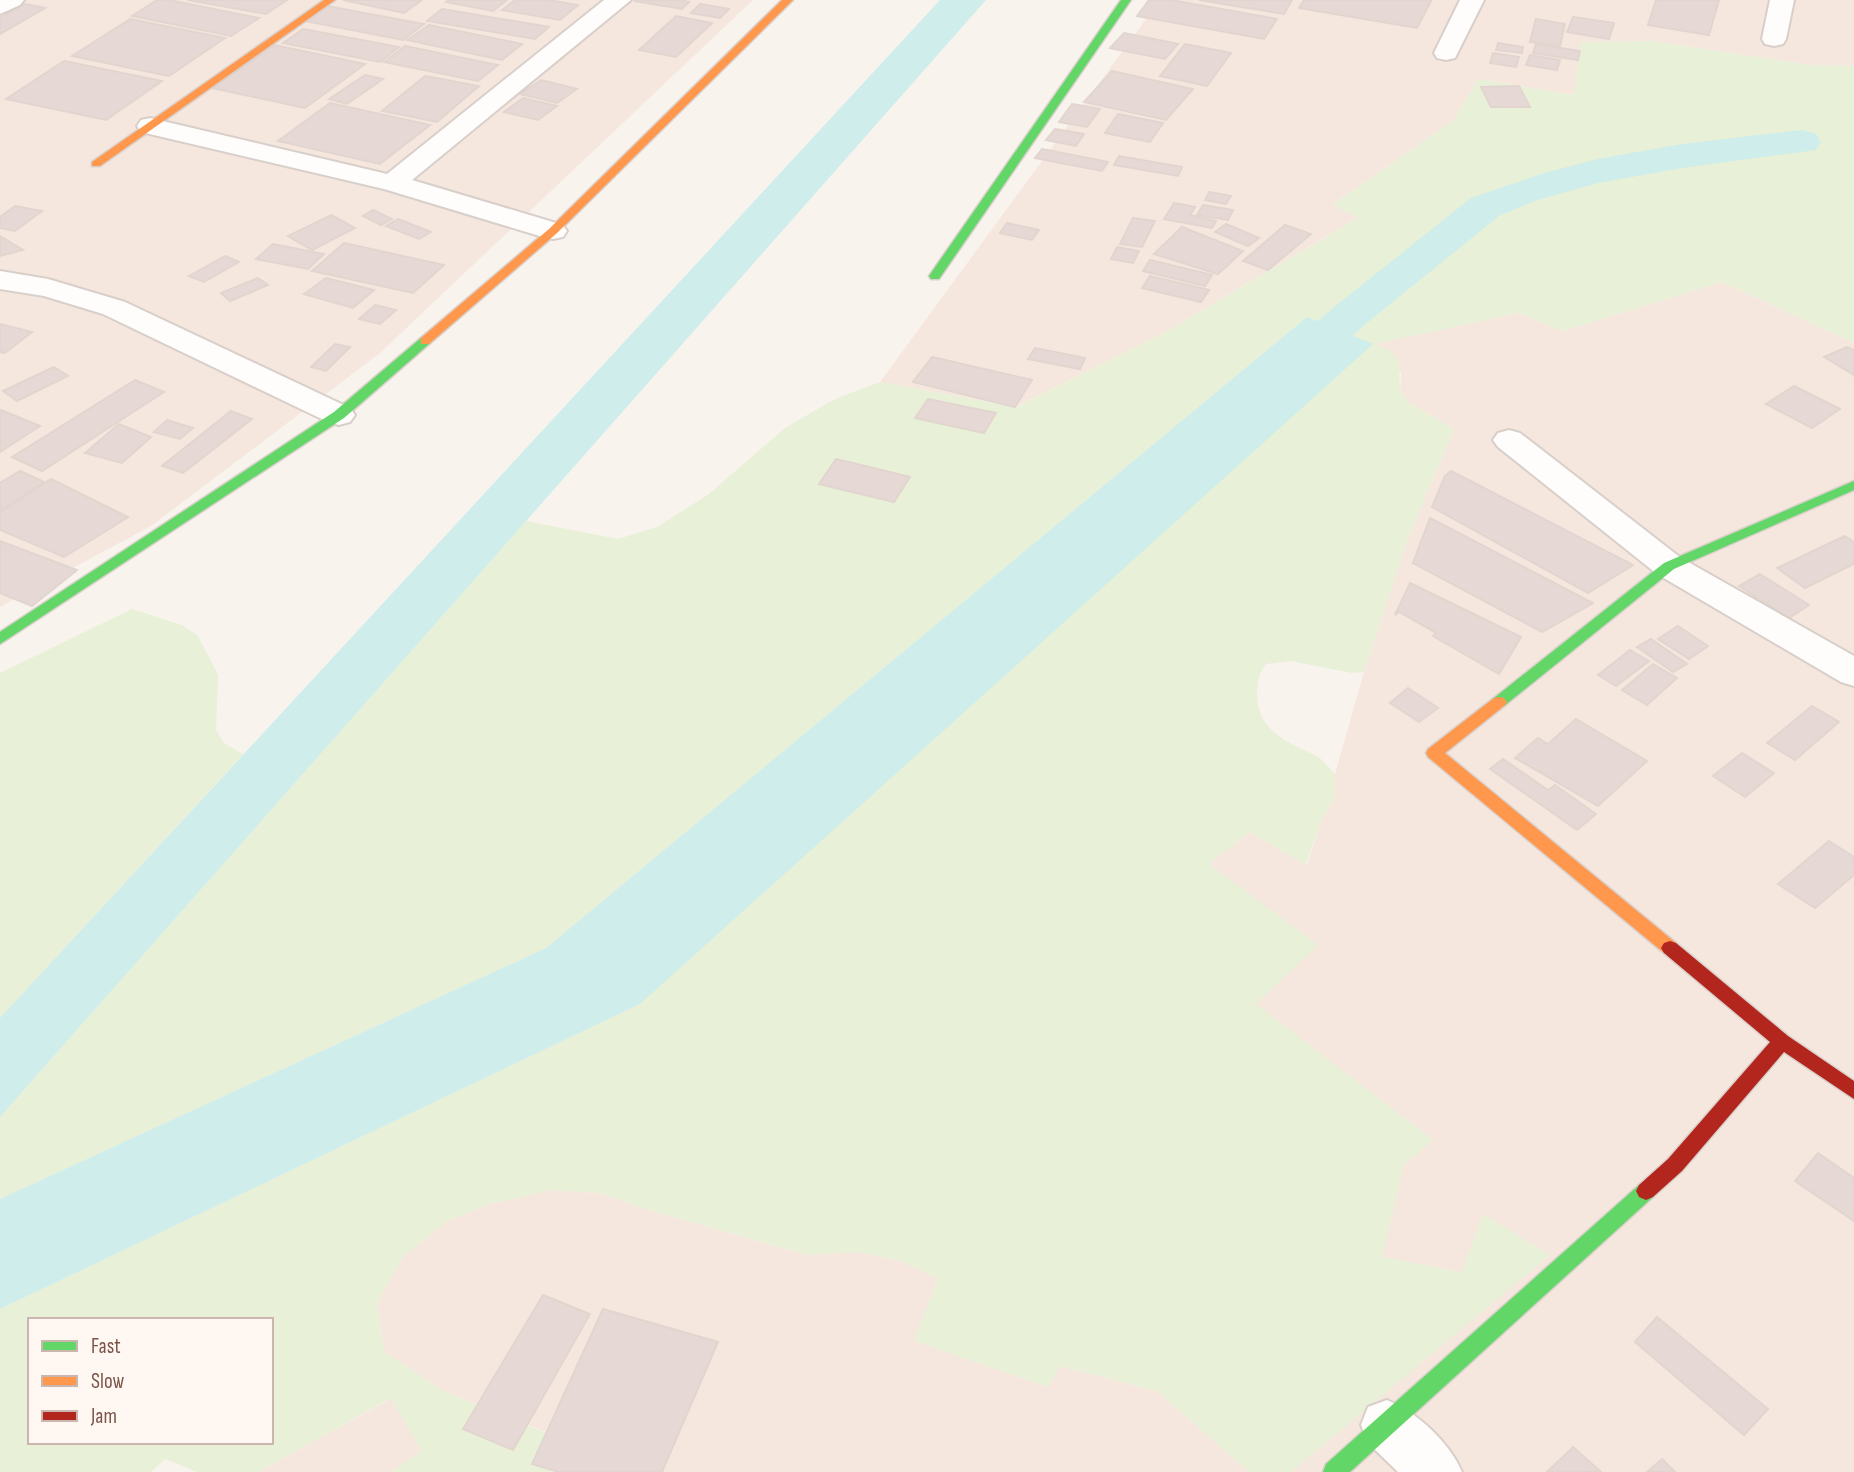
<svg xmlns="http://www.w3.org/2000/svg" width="1854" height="1472" font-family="'Sofia Sans Condensed',sans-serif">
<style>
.residential{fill:#f5e7de}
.green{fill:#e8f0d7;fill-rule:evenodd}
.water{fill:#ceedeb}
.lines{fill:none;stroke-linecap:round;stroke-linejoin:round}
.canal{fill:#ceedeb;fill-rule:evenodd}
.building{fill:#e6d9d5;stroke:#e2d5cf;stroke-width:2}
.street-casing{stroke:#d8cfca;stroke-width:4}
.fast-casing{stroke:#dad0cb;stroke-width:3}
.slow-casing{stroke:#dad0cb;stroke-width:3}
.jam-casing{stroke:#dad0cb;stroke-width:3}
.street{fill:#fefdfc;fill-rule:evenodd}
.fast{fill:#63d668;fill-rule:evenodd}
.slow{fill:#ff974d;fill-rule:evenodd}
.jam{fill:#b3261e;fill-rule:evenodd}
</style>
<rect width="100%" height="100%" fill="#f9f3ee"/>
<g class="residential">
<path d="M0,0H753L380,353L151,526L0,607Z"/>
<path d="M1160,0H1854V66L1810,65L1652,41L1582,42L1574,95L1478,79L1454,120L1333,204L1359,217L1159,336L1015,407L880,382Z"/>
<path d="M1722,282L1854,343V1472H1291L1549,1255L1462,1272L1381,1257L1404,1165L1433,1140L1255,1004L1209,864L1249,832L1307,865L1320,824L1335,795V774L1364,672L1407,541L1454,429L1408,402L1400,390L1401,373L1373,344L1518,313L1563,331Z"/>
<path d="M550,1190L599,1193L642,1208L807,1255L858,1252L901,1261L938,1278L915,1341L1048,1387L1059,1366L1157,1391L1249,1472H555L579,1445L445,1392L384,1352L377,1303L403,1257L447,1221L487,1205Z"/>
<path d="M392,1398L422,1451L391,1472H258Z"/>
</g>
<g class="green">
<path d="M1652,41L1810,65L1854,66V343L1722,282L1563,331L1518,313L1375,344L1392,352L1399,363L1400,390L1408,402L1454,429L1407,541L1364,672L1352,673L1291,661L1266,664C1258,675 1257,681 1257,695C1258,731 1287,742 1315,755C1322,758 1329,768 1335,774V795L1320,824L1306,865L1249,832L1209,864L1318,945L1256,1004L1433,1140L1404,1165L1382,1257L1462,1272L1483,1214L1550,1255L1291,1472H1249L1157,1391L1060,1366L1048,1387L914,1341L938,1279L901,1261L858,1252L808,1255L642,1208L599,1193L550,1190L487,1205L447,1221L403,1257L377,1303L384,1352L445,1392L579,1446L555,1472H391L422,1451L391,1398L258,1472H197L165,1459L151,1472H0V1309L640,1004L1307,317L546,948L0,1199V1117L526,521L618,539L657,527L709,494L785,428L835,399L880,382L1016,407L1159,336L1358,218L1332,205L1454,120L1478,79L1574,95L1581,42ZM30,1320H271V1442H30Z"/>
<path d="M132,609L182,625L198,636L218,675L216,730L224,743L243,754L0,1018V673Z"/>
</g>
<g class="water">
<path d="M940,0H986L0,1117V1018Z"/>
<path d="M1307,317L1373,344L640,1004L0,1309V1199L546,948Z"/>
</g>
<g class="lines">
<path class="canal" d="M1802,130L1816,134L1821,142L1816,150L1682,168L1598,183L1534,201L1499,216L1363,326L1295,388L1279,392L1263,388L1256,378L1263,368L1333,308L1471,198L1544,173L1598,159L1682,144Z"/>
</g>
<g class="building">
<path d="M157,0H169L259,18L231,36L132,16Z"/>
<path d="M188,0H287L266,14Z"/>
<path d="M343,0H422L404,13Z"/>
<path d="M449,0H507L493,11L446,2Z"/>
<path d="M515,0H549L578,5L560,20L502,10Z"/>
<path d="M678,0L689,2L682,9L634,1Z"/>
<path d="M1149,0H1171L1277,19L1264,39L1137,16Z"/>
<path d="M1199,0H1292L1284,14Z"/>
<path d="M1304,0H1422L1431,1L1417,28L1299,8Z"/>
<path d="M1656,0H1719L1709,35L1648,25Z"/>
<path d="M25,4L45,8L0,34V18Z"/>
<path d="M700,4L729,9L720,18L691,13Z"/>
<path d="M327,6L424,24L403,40L305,21Z"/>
<path d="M442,9L549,27L535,39L427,21Z"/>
<path d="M676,16L712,23L676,57L639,50Z"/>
<path d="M1573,17L1614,23L1609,39L1567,32Z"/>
<path d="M130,19L225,38L169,76L72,56Z"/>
<path d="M1536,19L1565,24L1560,46L1530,42Z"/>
<path d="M429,25L522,44L502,60L407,40Z"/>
<path d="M303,29L399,47L380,62L283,43Z"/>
<path d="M1124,33L1178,44L1165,59L1110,48Z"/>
<path d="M1498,43L1523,47L1522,53L1496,50Z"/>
<path d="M1185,44L1231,53L1207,86L1160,76Z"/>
<path d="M1536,44L1580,51L1578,60L1533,53Z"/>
<path d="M274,45L365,64L305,108L212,88Z"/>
<path d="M405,46L498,65L478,81L384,62Z"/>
<path d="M1493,53L1519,57L1516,67L1490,63Z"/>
<path d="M1530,55L1560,60L1557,70L1526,65Z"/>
<path d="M64,61L162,81L106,120L6,99Z"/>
<path d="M1112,71L1193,89L1166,120L1084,102Z"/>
<path d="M365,75L383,79L347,104L329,99Z"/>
<path d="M425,76L479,86L437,122L382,111Z"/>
<path d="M541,80L577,89L557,103L520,94Z"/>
<path d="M1519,86L1530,107H1491L1481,87Z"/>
<path d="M523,98L557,106L538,120L504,112Z"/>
<path d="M330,103L430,125L380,164L278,141Z"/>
<path d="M1072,104L1100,109L1087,127L1059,122Z"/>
<path d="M1118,114L1163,123L1150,142L1105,133Z"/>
<path d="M1055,129L1084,134L1076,146L1046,140Z"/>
<path d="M1042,149L1108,162L1102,171L1035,158Z"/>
<path d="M1119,156L1182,167L1178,176L1114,165Z"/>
<path d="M1209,192L1231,196L1226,204L1205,200Z"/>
<path d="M1174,203L1195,207L1190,215L1216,221L1212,228L1164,219Z"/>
<path d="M1203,205L1233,210L1228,220L1197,215Z"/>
<path d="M15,206L42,211L15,231L0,228V217Z"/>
<path d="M373,210L392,219L381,225L363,216Z"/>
<path d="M331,215L355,228L312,250L288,236Z"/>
<path d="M1133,218L1155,221L1142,247L1120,244Z"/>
<path d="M398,219L431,232L419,239L386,226Z"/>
<path d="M1007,223L1039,230L1032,240L1000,233Z"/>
<path d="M1226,224L1259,238L1248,246L1215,232Z"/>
<path d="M1285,225L1311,234L1268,270L1243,261Z"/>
<path d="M1182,227L1243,251L1218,274L1154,254Z"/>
<path d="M0,236L23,250L0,256Z"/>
<path d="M344,243L444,265L413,293L312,271Z"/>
<path d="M273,244L324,254L308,269L256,259Z"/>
<path d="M1117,247L1139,251L1133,263L1111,259Z"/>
<path d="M225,256L239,262L204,282L189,276Z"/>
<path d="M1150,260L1212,275L1205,286L1143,271Z"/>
<path d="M1150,276L1209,290L1201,302L1142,288Z"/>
<path d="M258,278L268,285L230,301L221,293Z"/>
<path d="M326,278L374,290L353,308L304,294Z"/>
<path d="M375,305L396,310L380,324L359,319Z"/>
<path d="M0,324L32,332L5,353L0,352Z"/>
<path d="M335,344L350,347L326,371L311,367Z"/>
<path d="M1847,347L1854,350V375L1824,357Z"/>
<path d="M1035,348L1085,358L1080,369L1028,359Z"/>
<path d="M932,357L1032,380L1015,407L913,382Z"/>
<path d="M54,367L68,376L17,401L3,391Z"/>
<path d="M135,380L164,392L42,471L12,457Z"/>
<path d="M1794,386L1840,409L1812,428L1766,404Z"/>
<path d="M928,399L996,413L984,433L915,418Z"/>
<path d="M1,410L40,426L0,452V411Z"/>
<path d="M231,411L252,419L183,473L162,466Z"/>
<path d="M167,420L193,428L180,439L154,432Z"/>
<path d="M119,424L151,437L122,463L85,453Z"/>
<path d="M836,459L910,477L894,502L819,484Z"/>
<path d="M20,471L44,482L0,511V483Z"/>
<path d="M1451,471L1633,565L1588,593L1432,507L1445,476Z"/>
<path d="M51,479L128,517L64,557L0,530V512Z"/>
<path d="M1430,518L1593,603L1542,632L1413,563Z"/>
<path d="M1845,536L1854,542V564L1805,588L1777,568Z"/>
<path d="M0,541L77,570L32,606L0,593Z"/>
<path d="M1760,574L1809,605L1789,618L1739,586Z"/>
<path d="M1410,583L1521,637L1499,674L1433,636L1436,633L1399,612L1395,615Z"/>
<path d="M1678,626L1708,646L1689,659L1658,639Z"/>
<path d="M1651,639L1687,664L1673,672L1637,647Z"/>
<path d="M1630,650L1649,661L1616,686L1598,675Z"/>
<path d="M1653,664L1677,678L1647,705L1622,690Z"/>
<path d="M1408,688L1438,708L1419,722L1390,703Z"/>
<path d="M1812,706L1839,722L1795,760L1767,743Z"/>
<path d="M1576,719L1647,761L1598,806L1515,758L1538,738L1548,744Z"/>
<path d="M1742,753L1774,773L1745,797L1713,776Z"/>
<path d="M1503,759L1548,790L1555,785L1596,814L1577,830L1490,769Z"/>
<path d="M1829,841L1854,857V875L1815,908L1778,884Z"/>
<path d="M1818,1153L1854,1178V1221L1795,1181Z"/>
<path d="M543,1295L590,1314L513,1450L463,1429Z"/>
<path d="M603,1309L718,1342L662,1472H559L532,1464Z"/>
<path d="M1657,1317L1768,1409L1744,1435L1635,1342Z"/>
<path d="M1573,1447L1601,1472H1547Z"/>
<path d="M1662,1459L1675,1472H1647Z"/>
</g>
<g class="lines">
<g class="street-casing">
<g id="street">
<path d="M0,0H24L20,5L0,14Z"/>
<path d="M604,0H631L412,180L563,225L567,231L563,237L553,239L543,237L384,189L141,132L137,126L141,120L150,118L387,174Z"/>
<path d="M1460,0H1484L1455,58L1446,60L1437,58L1434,53Z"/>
<path d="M1770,0H1794L1786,39L1783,44L1774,46L1765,44L1762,39Z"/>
<path d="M0,271L48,279L125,302L350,408L355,415L350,422L339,425L328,422L103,314L44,296L0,289Z"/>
<path d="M1509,430L1520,433L1681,558L1854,656V686L1841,682L1657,574L1498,447L1493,440L1498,433Z"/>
<path d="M1387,1400C1417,1412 1449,1442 1462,1472H1398L1368,1443L1361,1425L1368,1407Z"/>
</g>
</g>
<g class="fast-casing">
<g id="fast">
<path d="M1121,0H1131L939,279H931L929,276Z"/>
<path d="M425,337L431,341L429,344L344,418L0,644V632L334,412L421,338Z"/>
<path d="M1854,481V490L1674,569L1504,706H1494L1491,702L1494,698L1664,563Z"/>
<path d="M1646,1182L1653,1185L1656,1191L1653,1197L1350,1472H1323L1326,1464L1639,1185Z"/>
</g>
</g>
<g class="slow-casing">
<g id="slow">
<path d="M324,0H335L100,166H92V162Z"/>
<path d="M782,0H793L557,233L429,344H421V338L549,229Z"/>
<path d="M1499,697L1504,698L1507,702L1504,706L1445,753L1676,943L1679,948L1676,953L1670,955L1664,953L1428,757L1426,753L1428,749L1494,698Z"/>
</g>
</g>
<g class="jam-casing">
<path id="jam" d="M1670,941L1676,943L1788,1036L1854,1081V1099L1784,1052L1682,1171L1653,1197L1646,1200L1639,1197L1636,1191L1639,1185L1668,1159L1770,1042L1664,953L1661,948L1664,943Z"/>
</g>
<use href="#street" class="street"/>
<use href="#fast" class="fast"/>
<use href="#slow" class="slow"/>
<use href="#jam" class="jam"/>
</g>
<rect x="28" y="1318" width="245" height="126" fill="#fff7f1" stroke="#cab6ae" stroke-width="2"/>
<rect x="42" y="1341" width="35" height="10" fill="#63d668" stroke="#cab6ae" stroke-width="2"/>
<text x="91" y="1353" font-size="21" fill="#7b544a">Fast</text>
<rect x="42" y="1376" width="35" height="10" fill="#ff974d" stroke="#cab6ae" stroke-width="2"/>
<text x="91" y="1388" font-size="21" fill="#7b544a">Slow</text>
<rect x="42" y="1411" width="35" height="10" fill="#b3261e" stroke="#cab6ae" stroke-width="2"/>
<text x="91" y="1423" font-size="21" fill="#7b544a">Jam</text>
</svg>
